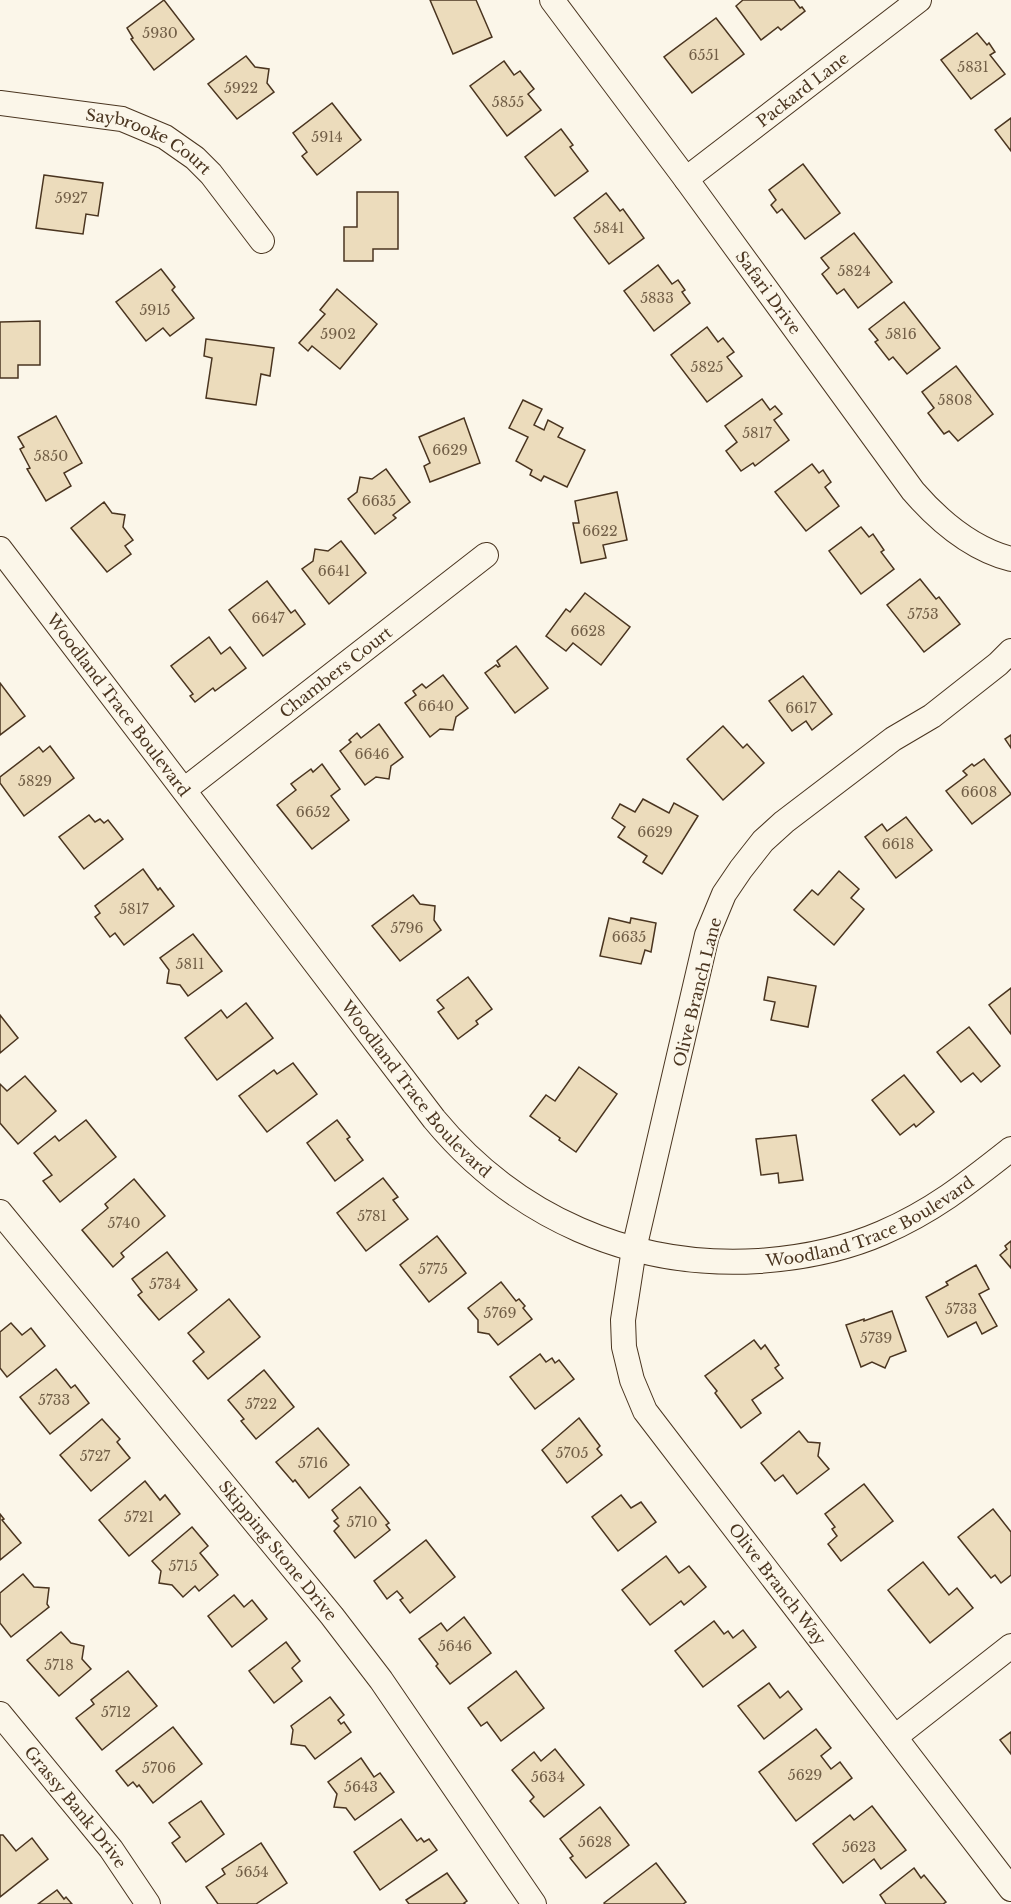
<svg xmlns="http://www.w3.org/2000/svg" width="1011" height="1904" font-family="'Libre Baskerville',serif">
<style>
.building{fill:#ecdcbc;stroke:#4a3520;stroke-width:1.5}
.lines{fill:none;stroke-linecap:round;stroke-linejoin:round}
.street-casing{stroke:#4a3520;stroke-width:26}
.street{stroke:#fbf6e9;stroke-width:24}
.labels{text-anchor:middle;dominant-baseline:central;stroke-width:4.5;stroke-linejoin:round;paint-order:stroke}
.number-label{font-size:14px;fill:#725f47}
.street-label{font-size:16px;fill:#4a3520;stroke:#fbf6e9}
</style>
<rect width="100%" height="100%" fill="#fbf6e9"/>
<g class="building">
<path d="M164,0L194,39L154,70L131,39L133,38L127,28Z"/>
<path d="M430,0H476L492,37L453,54Z"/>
<path d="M743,0H794L800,8L802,7L805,11L781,30L778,27L761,40L736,6Z"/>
<path d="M716,18L744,54L692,93L664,57Z"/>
<path d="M977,33L987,45L989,43L995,52L990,55L1005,74L971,99L941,60Z"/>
<path d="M246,56L255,67L269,69L267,83L274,92L237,119L208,84Z"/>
<path d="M504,61L514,75L520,71L534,89L528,94L541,110L507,136L470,86Z"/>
<path d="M332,103L361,140L317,175L302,156L307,152L293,133Z"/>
<path d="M1011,118V151L995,130Z"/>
<path d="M561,129L573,145L570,147L588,171L555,196L525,157Z"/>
<path d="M803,164L840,213L805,239L782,209L777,213L771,205L776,200L769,190Z"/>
<path d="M44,175L103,183L98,216L86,214L83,234L36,228Z"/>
<path d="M357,192H398V249H373V261H344V227H357Z"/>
<path d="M606,193L620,211L623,209L644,238L609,264L574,218Z"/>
<path d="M854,233L892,282L858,308L844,289L837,294L822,274L829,268L821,258Z"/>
<path d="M658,265L672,284L678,280L685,290L682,292L690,303L654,331L624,291Z"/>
<path d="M161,269L175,287L172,290L194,318L170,336L163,328L146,341L116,302Z"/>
<path d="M337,289L377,324L340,369L312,346L308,351L299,343L325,314L320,310Z"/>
<path d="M904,302L940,348L907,374L893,357L889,360L875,342L878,340L869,329Z"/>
<path d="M40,321V365H18V378H0V322Z"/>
<path d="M707,327L718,342L723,338L734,352L727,357L742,376L707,402L671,355Z"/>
<path d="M206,339L274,348L270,376L261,374L256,405L206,398L212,358L204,356Z"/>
<path d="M956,366L993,414L958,441L949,431L944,434L928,413L934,408L922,392Z"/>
<path d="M762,399L770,410L775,406L782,414L774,420L789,440L755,466L753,463L741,471L726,451L737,442L725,426Z"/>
<path d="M523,400L542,409L534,425L544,430L548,420L563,428L558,437L585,450L567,487L544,476L541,481L530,475L532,470L516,461L528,437L509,428Z"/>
<path d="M56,416L82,463L64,473L71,486L46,501L27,469L30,468L20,449L24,447L18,437Z"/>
<path d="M464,418L480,463L430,482L424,466L430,463L419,437Z"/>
<path d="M812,464L819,473L823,470L831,482L825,487L839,506L806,531L775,492Z"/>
<path d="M386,469L410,502L393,515L396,518L375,534L348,499L357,492L360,477L372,479Z"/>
<path d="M617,492L627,540L603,545L606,558L581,563L573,523H579L575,501Z"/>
<path d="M104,502L112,513L125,515L123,527L133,540L125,546L131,554L107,572L71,528Z"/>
<path d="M861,527L869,537L873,534L884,550L881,552L894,569L861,594L829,551Z"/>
<path d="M341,541L366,573L329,604L302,569L313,561L315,549L328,551Z"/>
<path d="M920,579L936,599L939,597L960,624L924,652L887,605Z"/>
<path d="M267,581L291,613L295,610L305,624L263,656L229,610Z"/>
<path d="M585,593L630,627L601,665L573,643L566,651L546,636L566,609L570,612Z"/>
<path d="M209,637L221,654L230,647L246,668L215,691L213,688L195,702L190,696L193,694L171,666Z"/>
<path d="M516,646L548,688L515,713L485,673L496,665L498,667L500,666L497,661Z"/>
<path d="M443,675L468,708L456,717L453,730L440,729L430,737L405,703L416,695L413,691L422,684L426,688Z"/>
<path d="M803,676L832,714L812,730L806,721L792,731L769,701Z"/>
<path d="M0,683L25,716L0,735Z"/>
<path d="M379,724L403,757L391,766L389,779L376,777L365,785L340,751L351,742L349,740L357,733L361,738Z"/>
<path d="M723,726L743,748L747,744L764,763L723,800L687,759Z"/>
<path d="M1011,735V748L1005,739Z"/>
<path d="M50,746L74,778L24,816L0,783V777L39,747L43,752Z"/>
<path d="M984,759L1011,794L972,824L946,791L967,775L963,771L972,764L974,766Z"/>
<path d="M322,764L340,789L331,796L349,820L312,849L277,805L296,790L291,784L311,769L313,772Z"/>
<path d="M643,799L669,813L674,803L698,816L662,874L643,862L647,856L618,837L625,827L612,818L620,804L635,812Z"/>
<path d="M89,815L95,822L100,819L104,823L108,820L123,839L84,869L59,837Z"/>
<path d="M906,817L932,850L896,878L865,837L882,824L887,831Z"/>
<path d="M143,869L158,890L160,888L174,906L124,945L115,933L110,937L95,917L100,913L95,906Z"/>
<path d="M839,871L859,889L851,898L864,909L834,945L794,910L812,890L818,895Z"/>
<path d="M413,895L420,904L435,906L434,920L441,930L400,961L372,926Z"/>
<path d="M609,918L630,923L631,918L656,923L651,952L645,950L641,964L600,956Z"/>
<path d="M193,934L222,971L188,996L180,985L167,983L169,970L160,958Z"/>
<path d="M468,977L492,1009L476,1021L478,1024L458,1039L438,1012L444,1008L437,1000Z"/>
<path d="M768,977L816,986L808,1027L771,1020L775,1002L764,1000Z"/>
<path d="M1011,988V1034L989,1005Z"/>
<path d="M246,1003L273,1038L217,1080L185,1038L221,1010L227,1018Z"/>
<path d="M0,1015L18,1038L0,1053Z"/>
<path d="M969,1027L1000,1066L981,1082L973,1073L961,1082L937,1052Z"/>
<path d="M293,1063L317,1094L267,1132L239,1096L274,1070L277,1074Z"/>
<path d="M579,1067L617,1094L576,1152L559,1140L560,1138L530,1116L546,1095L555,1101Z"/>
<path d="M904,1075L934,1112L916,1127L914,1124L900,1135L872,1100Z"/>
<path d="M25,1076L56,1111L18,1144L0,1123V1084L7,1091Z"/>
<path d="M86,1120L116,1157L60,1202L43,1181L52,1175L34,1153L55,1136L59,1141Z"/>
<path d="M337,1120L350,1137L347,1139L363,1160L335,1181L307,1143Z"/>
<path d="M796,1135L803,1180L779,1183L778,1173L761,1175L756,1139Z"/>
<path d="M383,1178L398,1197L393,1200L408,1219L366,1251L337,1213Z"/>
<path d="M134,1179L165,1216L121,1253L124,1257L113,1267L82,1230L108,1208L105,1204Z"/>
<path d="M437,1236L466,1273L429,1302L400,1265Z"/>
<path d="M1011,1241V1268L1000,1255L1007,1249L1005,1246Z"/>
<path d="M167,1252L197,1290L159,1320L138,1295L142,1292L132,1279Z"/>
<path d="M976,1265L989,1289L979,1294L997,1326L982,1334L976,1322L948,1337L926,1297L948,1285L946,1282Z"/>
<path d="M501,1282L516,1301L519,1299L525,1306L523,1308L532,1319L498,1345L489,1334L478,1332V1320L468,1308Z"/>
<path d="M229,1299L260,1337L208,1379L193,1361L204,1352L188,1333Z"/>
<path d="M892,1311L906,1351L890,1357L885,1368L872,1362L861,1367L846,1325L864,1319V1321Z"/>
<path d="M11,1323L22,1335L31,1328L45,1346L7,1377L0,1368V1332Z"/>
<path d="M754,1340L761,1349L765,1345L779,1365L775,1368L783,1378L752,1400L761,1413L741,1428L715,1393L717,1391L705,1376Z"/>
<path d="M540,1354L546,1362L552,1358L555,1363L559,1360L574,1379L535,1409L510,1377Z"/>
<path d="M56,1369L71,1388L75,1385L89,1403L50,1434L20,1397Z"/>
<path d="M264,1370L294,1407L256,1439L241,1421L244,1419L228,1400Z"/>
<path d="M579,1418L600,1446L597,1449L602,1455L567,1483L542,1450Z"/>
<path d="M102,1419L120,1439L117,1442L130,1458L91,1491L60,1455Z"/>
<path d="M318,1428L349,1465L309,1498L295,1480L293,1482L276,1462Z"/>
<path d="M799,1431L808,1442L820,1443L818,1456L829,1469L797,1494L783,1475L775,1481L761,1463Z"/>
<path d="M145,1481L160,1500L165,1495L180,1514L129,1556L99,1520Z"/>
<path d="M864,1484L893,1521L841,1561L828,1544L837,1536L832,1529L835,1527L825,1514Z"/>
<path d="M360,1487L389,1523L386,1525L390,1530L355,1558L334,1531L339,1526L334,1521L338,1518L332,1510Z"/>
<path d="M621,1495L631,1508L641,1502L656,1522L618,1551L592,1517Z"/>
<path d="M993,1509L1011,1532V1575L1001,1583L995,1575L991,1578L958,1537Z"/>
<path d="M0,1514L4,1519L2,1520L21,1543L0,1560Z"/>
<path d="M192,1527L208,1546L200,1553L218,1575L199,1591L195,1586L183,1597L172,1585L159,1583L161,1571L152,1561Z"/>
<path d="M426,1540L455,1577L410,1613L400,1600L403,1598L397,1591L387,1599L374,1581Z"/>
<path d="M666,1556L679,1573L689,1566L706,1587L684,1605L681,1601L650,1625L622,1590Z"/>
<path d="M923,1562L949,1595L957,1588L973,1608L930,1643L888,1590Z"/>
<path d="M23,1574L34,1587L49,1588L47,1604L49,1607L11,1637L0,1623V1593Z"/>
<path d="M234,1595L244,1607L252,1600L267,1619L232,1647L208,1616Z"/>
<path d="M464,1617L491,1653L450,1684L436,1666L438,1664L419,1639L441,1623L447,1631Z"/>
<path d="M714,1621L724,1634L728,1631L733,1638L743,1630L756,1647L703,1687L675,1651Z"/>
<path d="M61,1632L71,1643L84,1646L82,1659L91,1669L59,1696L27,1660Z"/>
<path d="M286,1642L300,1661L292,1668L302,1681L274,1703L249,1671Z"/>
<path d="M128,1671L157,1706L102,1750L76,1718L94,1704L91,1700Z"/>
<path d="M516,1671L544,1708L501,1741L487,1722L481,1726L468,1708Z"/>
<path d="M769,1683L780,1698L788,1691L802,1709L764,1739L738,1706Z"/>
<path d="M330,1697L344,1715L338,1720L341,1724L344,1722L351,1732L315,1759L305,1746L291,1744L293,1730L291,1726Z"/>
<path d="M173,1727L202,1764L153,1803L139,1785L137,1787L133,1782L128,1786L116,1771Z"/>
<path d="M816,1729L831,1748L821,1756L831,1769L840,1762L852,1778L796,1821L759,1772Z"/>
<path d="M1011,1732V1754L1000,1740Z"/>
<path d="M555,1749L584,1785L544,1817L530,1801L534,1797L512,1770L534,1752L541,1761Z"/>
<path d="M361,1758L374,1777L380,1773L394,1792L355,1820L346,1808L334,1807L337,1794L328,1782Z"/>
<path d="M201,1801L224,1834L186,1862L172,1843L180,1837L169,1823Z"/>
<path d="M872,1806L906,1850L881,1869L874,1859L843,1883L813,1844L850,1815L854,1820Z"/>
<path d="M600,1807L629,1845L586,1878L570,1858L573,1856L560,1839Z"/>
<path d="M401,1819L417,1841L421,1838L424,1842L429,1839L437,1850L380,1890L354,1852Z"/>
<path d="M0,1835H3L16,1851L32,1838L48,1859L0,1897Z"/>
<path d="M261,1843L287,1883L256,1904H218L206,1887L225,1874L222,1869Z"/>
<path d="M656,1863L686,1902L683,1904H605L604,1903Z"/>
<path d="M914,1868L921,1878L924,1875L946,1902L943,1904H886L880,1895Z"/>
<path d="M447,1873L467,1901L464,1903L465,1904H409L406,1900Z"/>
<path d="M57,1890L64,1899L66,1897L72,1904H38Z"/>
</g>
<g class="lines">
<g class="street-casing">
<g id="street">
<path id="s1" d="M552,0L686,179L913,491C939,521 972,549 1011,559"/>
<path id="s2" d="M0,103L122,119L165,137L195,158L211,174L262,241"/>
<path id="s3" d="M686,179L919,0"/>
<path id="s4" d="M0,549L434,1119C515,1217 632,1269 759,1261C801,1258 843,1250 882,1233C933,1211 968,1183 1011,1149"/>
<path id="s5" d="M1011,651L998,664L932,716L893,739L784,822L763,841L741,869L724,894L707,935L634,1249L623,1320L624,1347L632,1380L645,1411L1011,1889"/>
<path id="s6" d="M184,790L486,555"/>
<path id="s7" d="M0,1212L332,1616L381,1680L534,1904"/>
<path id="s8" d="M0,1714L111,1849L148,1904"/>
<path d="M895,1737L1011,1646"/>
</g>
</g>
<use href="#street" class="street"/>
</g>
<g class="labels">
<g class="number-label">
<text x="160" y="33">5930</text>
<text x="704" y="55">6551</text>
<text x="973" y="67">5831</text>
<text x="241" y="88">5922</text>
<text x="508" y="102">5855</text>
<text x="327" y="137">5914</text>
<text x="71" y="198">5927</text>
<text x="609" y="228">5841</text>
<text x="854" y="271">5824</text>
<text x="657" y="298">5833</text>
<text x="155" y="310">5915</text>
<text x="338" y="334">5902</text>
<text x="901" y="334">5816</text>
<text x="707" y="367">5825</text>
<text x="955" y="400">5808</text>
<text x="757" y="433">5817</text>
<text x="450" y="450">6629</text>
<text x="51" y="456">5850</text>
<text x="379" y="501">6635</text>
<text x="600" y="531">6622</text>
<text x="334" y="571">6641</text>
<text x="923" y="614">5753</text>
<text x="268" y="618">6647</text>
<text x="588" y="631">6628</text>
<text x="436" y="706">6640</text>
<text x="801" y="708">6617</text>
<text x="372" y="754">6646</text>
<text x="35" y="781">5829</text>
<text x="979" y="792">6608</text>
<text x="313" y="812">6652</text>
<text x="655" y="832">6629</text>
<text x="898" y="844">6618</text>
<text x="134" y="909">5817</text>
<text x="407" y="928">5796</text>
<text x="629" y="937">6635</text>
<text x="190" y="964">5811</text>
<text x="372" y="1216">5781</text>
<text x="124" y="1223">5740</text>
<text x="433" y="1269">5775</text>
<text x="165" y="1284">5734</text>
<text x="961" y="1309">5733</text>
<text x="500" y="1313">5769</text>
<text x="876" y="1338">5739</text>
<text x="54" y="1400">5733</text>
<text x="261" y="1404">5722</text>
<text x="572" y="1453">5705</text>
<text x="95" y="1456">5727</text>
<text x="313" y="1463">5716</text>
<text x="139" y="1517">5721</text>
<text x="362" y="1522">5710</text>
<text x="183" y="1566">5715</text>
<text x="455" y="1646">5646</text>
<text x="59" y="1665">5718</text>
<text x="116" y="1712">5712</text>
<text x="159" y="1768">5706</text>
<text x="805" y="1775">5629</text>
<text x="548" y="1777">5634</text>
<text x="361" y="1787">5643</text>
<text x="595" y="1842">5628</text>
<text x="859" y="1847">5623</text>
<text x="252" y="1872">5654</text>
</g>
<g class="street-label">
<text stroke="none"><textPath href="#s3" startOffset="147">Packard Lane</textPath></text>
<text stroke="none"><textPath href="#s2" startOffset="156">Saybrooke Court</textPath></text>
<text stroke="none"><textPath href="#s1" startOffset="364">Safari Drive</textPath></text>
<text stroke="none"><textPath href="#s6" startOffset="192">Chambers Court</textPath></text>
<text stroke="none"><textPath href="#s4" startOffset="196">Woodland Trace Boulevard</textPath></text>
<text transform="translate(697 992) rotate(-76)">Olive Branch Lane</text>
<text stroke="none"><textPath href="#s4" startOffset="682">Woodland Trace Boulevard</textPath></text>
<text stroke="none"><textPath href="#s4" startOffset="1204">Woodland Trace Boulevard</textPath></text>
<text stroke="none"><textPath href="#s7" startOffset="438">Skipping Stone Drive</textPath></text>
<text stroke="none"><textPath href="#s5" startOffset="1130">Olive Branch Way</textPath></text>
<text stroke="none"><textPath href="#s8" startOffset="120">Grassy Bank Drive</textPath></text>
</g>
</g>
</svg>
